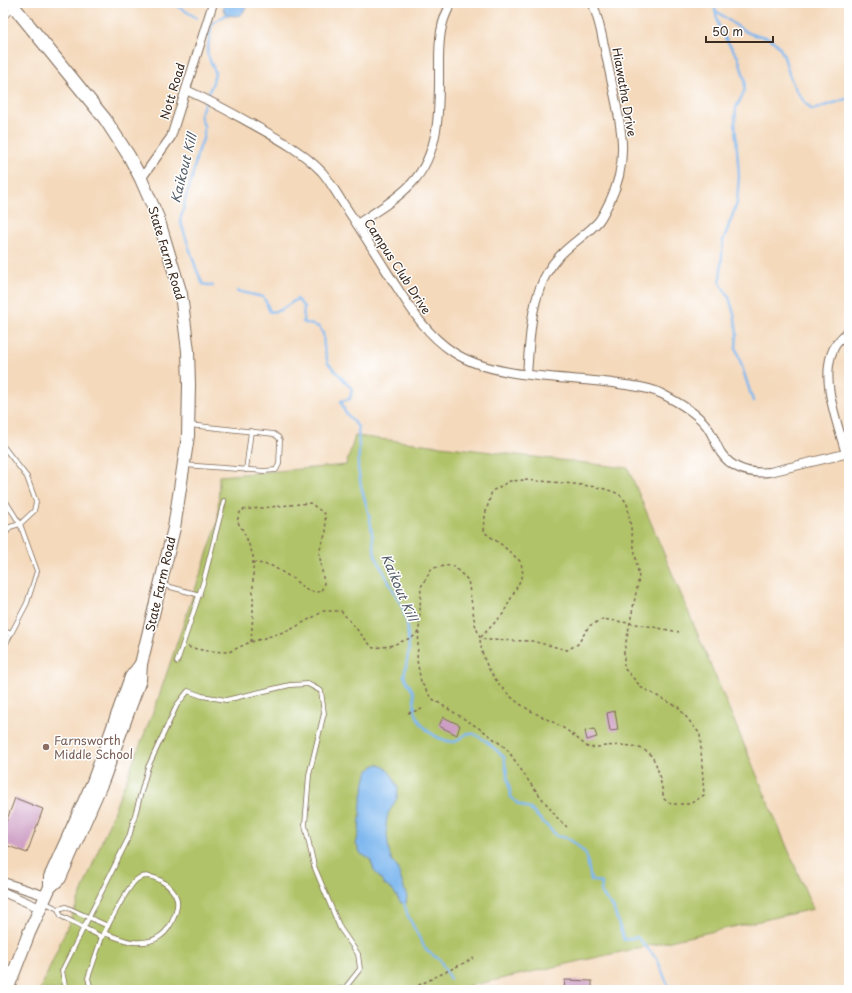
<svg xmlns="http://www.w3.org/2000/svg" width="852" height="993" font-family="'Playpen Sans',sans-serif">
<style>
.green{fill:#b0c367;stroke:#767642}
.water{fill:#7fb8ef;stroke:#5d7186}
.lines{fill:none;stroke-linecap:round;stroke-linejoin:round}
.stream{stroke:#7fb8ef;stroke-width:2.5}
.building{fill:#ce9fc5}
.lane-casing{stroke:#7c6755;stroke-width:5.5}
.street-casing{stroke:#7c6755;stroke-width:10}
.secondary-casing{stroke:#7c6755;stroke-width:14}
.path{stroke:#7c6755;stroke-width:1.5;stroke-dasharray:3 3;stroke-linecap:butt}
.lane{stroke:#fff;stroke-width:4}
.street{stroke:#fff;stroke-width:8}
.secondary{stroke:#fff;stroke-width:12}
.education-dot{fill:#8d6e63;stroke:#fff;stroke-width:1.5}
.labels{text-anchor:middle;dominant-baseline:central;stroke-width:3;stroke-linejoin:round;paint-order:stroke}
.street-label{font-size:12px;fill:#3b2a1e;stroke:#fff}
.education-label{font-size:12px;fill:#785e54;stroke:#fff;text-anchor:start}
.water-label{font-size:13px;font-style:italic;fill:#535c67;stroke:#fff}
</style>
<rect width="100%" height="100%" fill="#fff"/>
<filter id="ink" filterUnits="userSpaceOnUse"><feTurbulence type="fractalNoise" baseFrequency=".025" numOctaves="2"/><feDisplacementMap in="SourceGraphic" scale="8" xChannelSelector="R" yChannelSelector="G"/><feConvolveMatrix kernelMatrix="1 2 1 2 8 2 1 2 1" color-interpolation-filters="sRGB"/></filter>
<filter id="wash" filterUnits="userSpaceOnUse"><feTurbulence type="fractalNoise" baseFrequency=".012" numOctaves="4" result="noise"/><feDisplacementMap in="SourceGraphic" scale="16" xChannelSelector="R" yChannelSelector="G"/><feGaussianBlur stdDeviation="0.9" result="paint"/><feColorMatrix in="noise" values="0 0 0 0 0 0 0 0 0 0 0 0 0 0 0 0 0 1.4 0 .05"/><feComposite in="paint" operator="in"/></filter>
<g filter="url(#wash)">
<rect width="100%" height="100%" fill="#f4d9bb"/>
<path class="green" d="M355,436L628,468L813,909L451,990H40L77,904L157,702L218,522L219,476L346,465Z"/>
<g class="water">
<path d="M224,3H248C242,16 241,17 226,15L223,9Z"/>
<path d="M378,764L386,768L393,777L398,788L397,798L388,814L386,825L389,852L392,861L397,867L407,897L406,903H401L394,892L384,884L374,870L370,859L361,854L356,844L359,833L361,801L367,773L373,766Z"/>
</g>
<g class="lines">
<g class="stream">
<path d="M172,3L197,18"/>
<path d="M716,3L715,10C726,18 738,29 751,34C764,38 767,33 778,46C785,53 786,65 789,74C793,87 803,101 812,110L846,99L849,95"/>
<path d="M715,10L720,31L738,57L745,80L744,92L736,108L735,122L739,176L737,203L723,241L720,283L729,297L735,318L737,334L736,348L753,401"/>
<path d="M213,286L203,284L197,271L180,220L183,211L185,200L192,178L197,155L204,136V126L200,115L213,82L215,72L207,53L212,23L226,15"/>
<path d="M237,291L263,297L266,302L270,312L281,310L297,299L304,307L303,322L319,327L323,333L324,347L328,363L352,389L350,399L341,401L345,412L358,427L359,452L358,468L361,486L370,519L375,555L403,609L407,623L409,650L404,676C406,681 411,687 413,692C415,698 414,705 415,711C420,729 438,741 455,742L468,733L474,734L486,741L504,757L511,797L518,804L530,809L557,836L567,838L576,844L586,854L591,880L602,883L601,893L613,907L624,940L637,937L657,959L670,990"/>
<path d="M403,900L408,916L421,941L427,951L440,960L450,979"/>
</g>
</g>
<g id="blocks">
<g class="building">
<path d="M615,711L618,730L610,731L607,713Z"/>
<path d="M443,717L460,725L457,735L439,726Z"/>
<path d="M594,729L597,737L587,740L585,731Z"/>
<path d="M15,798L43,809L27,853L3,844V830Z"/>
<path d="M565,980L592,981V990H564Z"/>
</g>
</g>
</g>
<g filter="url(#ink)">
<use href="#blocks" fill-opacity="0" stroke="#7c6755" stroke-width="1"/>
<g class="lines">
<g class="lane-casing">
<g id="lane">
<path d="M3,18L14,8"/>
<path d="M3,446L27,477L36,502L34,511L20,524L10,527L3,538"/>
<path d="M184,465L264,471L276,470L279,464L280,440L278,437L274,434L189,425"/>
<path d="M246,470L251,431"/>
<path d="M3,497L20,524L37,571L27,603L3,649"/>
<path d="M163,585L200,595"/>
<path d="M3,630L11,634"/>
<path d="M177,662L203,583L224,501"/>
<path d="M44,902L58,909L66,907L108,926"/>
<path d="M58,909L61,916L102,937"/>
<path d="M66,990L62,971L129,837L148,767L177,705L188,691L202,696L226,700L290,685L308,684L321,691L324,713L309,775L305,825L314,866L340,928L358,954L360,969L345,988L336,990"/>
<path d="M91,990L88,978L102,937C109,924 126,889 136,880C149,869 174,885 177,900C178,906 176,912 174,917C167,936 153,944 133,942C124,941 113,936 104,933"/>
</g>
</g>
<g class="street-casing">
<g id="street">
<path d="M186,90C209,100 230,112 252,124C277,138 302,151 322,172C330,181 336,193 343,203C359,227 374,251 389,275C408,304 423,332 453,352C495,380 569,376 619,384C633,386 649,387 662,394C678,402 694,411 705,424C712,432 715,443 721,453C733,470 751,474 770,472L849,453"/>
<path d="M141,179L171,137L213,3"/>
<path d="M357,224C375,212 396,200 411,184C442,152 439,103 439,62C439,42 440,20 452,3"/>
<path d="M527,374C530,339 530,301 548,271C560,250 582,239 598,222C603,216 606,208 610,201C632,156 619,119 610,74C606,56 603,38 598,20C596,14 595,8 592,3"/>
<path d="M846,454C838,424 818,376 835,346C839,340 844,335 849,330"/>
<path d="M3,882L46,896"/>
<path d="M3,892L40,908"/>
</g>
</g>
<g class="secondary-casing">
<g id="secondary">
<path d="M11,3L105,119L129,156L141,179L158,218L181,294L188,351L189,385L188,436L174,528L141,664L140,680L103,780L60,878L50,887"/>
<path d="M7,990L29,933L50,887V877L93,782L131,677L141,664"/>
</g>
</g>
<g class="path">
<path d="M525,480C546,482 607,484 621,496C623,498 625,501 627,503L639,578L624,652V668L642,688L678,707L700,734L704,795L690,804H671L664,799C662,789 659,769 654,760C643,739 608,746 589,748C581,742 574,735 565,729C551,720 534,714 520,704C499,689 481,664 480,638L503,614L523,575L521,562L502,545L484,532L485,515L492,491L510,481Z"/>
<path d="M419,631L417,660L421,682L431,698L485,732L507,749L530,783L559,820L567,827"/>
<path d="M251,642L253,614V555L244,532L237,521L241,510L310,503L325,514L326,532L319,552L324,583L321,592L308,591L292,578L272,566L253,562"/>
<path d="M188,647L206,651L229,652L248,643L290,630L324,611H341L373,648L390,646L413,637L419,631L421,587L432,568L452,565L468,580L475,624L480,638L486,640L532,641L567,650L578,644L589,626L603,619L648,626L679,632"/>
<path d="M408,713L422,709"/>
<path d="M413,988L474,958"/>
</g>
<use href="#lane" class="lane"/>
<use href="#street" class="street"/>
<use href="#secondary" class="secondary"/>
</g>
</g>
<circle class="education-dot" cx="46" cy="747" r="4"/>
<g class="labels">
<g class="street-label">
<text transform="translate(172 91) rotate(-73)">Nott Road</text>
<text transform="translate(625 92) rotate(80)">Hiawatha Drive</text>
<text transform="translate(167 253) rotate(73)">State Farm Road</text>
<text transform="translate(398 266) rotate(57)">Campus Club Drive</text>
<text transform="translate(160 584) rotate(-77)">State Farm Road</text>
</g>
<g class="education-label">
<text x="54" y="740">Farnsworth<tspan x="54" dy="14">Middle School</tspan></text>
</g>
<g class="water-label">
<text transform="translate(183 168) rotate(-76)">Kaikout Kill</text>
<text transform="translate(400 587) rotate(67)">Kaikout Kill</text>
</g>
</g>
<rect width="852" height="993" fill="none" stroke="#fff" stroke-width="16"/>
<path d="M706 36v6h67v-6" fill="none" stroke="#3b2a1e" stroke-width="2"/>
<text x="712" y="36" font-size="12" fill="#3b2a1e" stroke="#ffffff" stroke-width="3" paint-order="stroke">50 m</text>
</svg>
